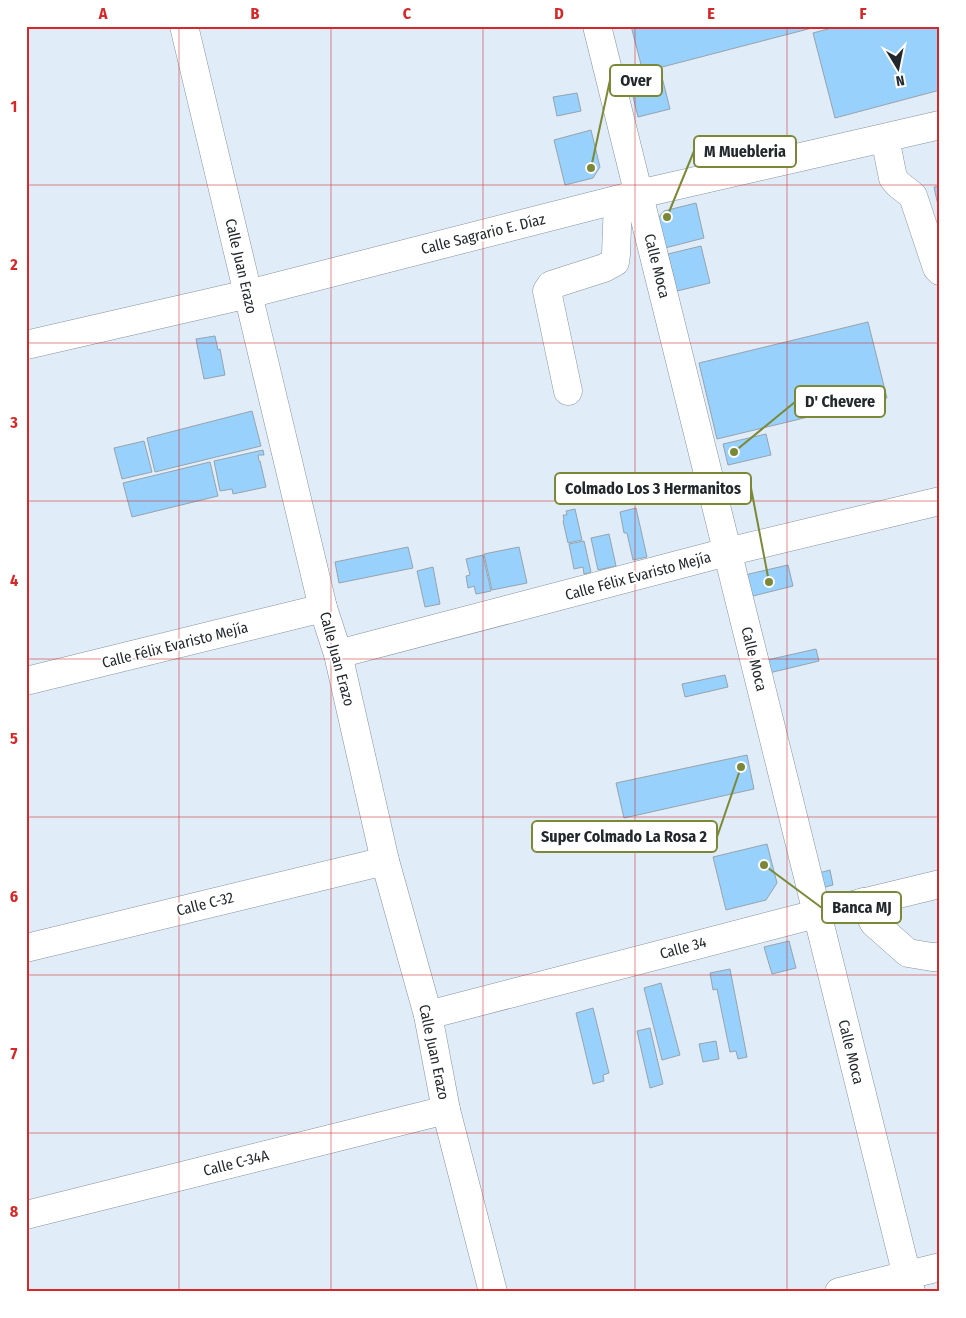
<svg xmlns="http://www.w3.org/2000/svg" width="966" height="1318" font-family="'Fira Sans Condensed',sans-serif">
<style>
.building{fill:#98d1fb;stroke:#97a3ac}
.lines{fill:none;stroke-linecap:round;stroke-linejoin:round}
.minor-casing{stroke:#87939c;stroke-width:29}
.major-casing{stroke:#87939c;stroke-width:29}
.minor{stroke:#fff;stroke-width:28}
.major{stroke:#fff;stroke-width:28}
.grid{fill:none;stroke:#d62828;stroke-width:1;stroke-opacity:0.55}
.labels{text-anchor:middle;dominant-baseline:central;stroke-width:4;stroke-linejoin:round;paint-order:stroke}
.street-label{font-size:15px;fill:#23282c;stroke:#fff}
.leader{fill:none;stroke:#7b8836;stroke-width:2}
.callout-dot{fill:#7b8836;stroke:#fff;stroke-width:2}
.callout{fill:#fff;stroke:#7b8836;stroke-width:2}
.callout-label{font-size:16px;text-anchor:middle;font-weight:bold;fill:#23282c}
.neatline{fill:none;stroke:#d62828;stroke-width:2}
.grid-label{font-size:16px;text-anchor:middle;font-weight:bold;fill:#d62828}
</style>
<rect width="100%" height="100%" fill="#e0ecf7"/>
<g class="building">
<path d="M631,26H811L812,28L643,72Z"/>
<path d="M839,26H940V90L835,118L813,33Z"/>
<path d="M661,73L670,109L638,117L629,80Z"/>
<path d="M577,93L581,111L557,116L553,97Z"/>
<path d="M591,130L600,167L593,178L565,185L554,140Z"/>
<path d="M940,186V215L934,187Z"/>
<path d="M696,203L704,238L665,248L658,218L664,211Z"/>
<path d="M701,246L710,283L677,291L668,254Z"/>
<path d="M868,322L887,398L717,439L699,363Z"/>
<path d="M215,336L218,350L220,349L225,375L204,379L196,339Z"/>
<path d="M252,411L261,446L155,472L147,438Z"/>
<path d="M766,434L771,455L728,465L723,444Z"/>
<path d="M144,441L152,472L122,479L114,448Z"/>
<path d="M263,450L264,455H258L259,461H260L266,487L233,494L232,489L220,491L214,461Z"/>
<path d="M210,462L218,496L132,517L123,483Z"/>
<path d="M636,508L647,557L633,560L627,533H624L620,512Z"/>
<path d="M575,509L582,540L568,543L563,521L564,520L563,515H567L566,511Z"/>
<path d="M609,534L616,566L598,570L591,538Z"/>
<path d="M584,541L591,572L584,574L583,567L574,569L569,544Z"/>
<path d="M408,547L413,568L339,583L335,562Z"/>
<path d="M519,547L527,583L492,590L484,554Z"/>
<path d="M483,555L491,591L476,594L474,586L468,588L466,576L470,575L466,559Z"/>
<path d="M788,565L793,586L749,597L744,578L749,574Z"/>
<path d="M433,567L440,604L425,607L417,571Z"/>
<path d="M816,649L819,661L769,673L767,660Z"/>
<path d="M725,675L728,687L685,697L682,684Z"/>
<path d="M747,755L754,789L624,818L616,783Z"/>
<path d="M767,844L777,883L766,900L726,910L713,857Z"/>
<path d="M830,870L833,885L825,887L821,883L819,873Z"/>
<path d="M789,941L796,968L772,974L764,947Z"/>
<path d="M730,969L747,1057L738,1059L736,1051L730,1052L717,989L713,990L710,973Z"/>
<path d="M661,983L680,1055L662,1060L644,988Z"/>
<path d="M593,1008L609,1073L603,1075L604,1081L593,1084L576,1013Z"/>
<path d="M650,1028L663,1084L650,1088L637,1031Z"/>
<path d="M716,1041L719,1059L703,1062L699,1044Z"/>
</g>
<g class="lines">
<g class="minor-casing">
<g id="minor">
<path d="M184,26L323,608L338,654L385,861L428,1015L446,1110L493,1292"/>
<path d="M597,26L911,1292"/>
<path d="M885,138L893,178L898,184L913,196L937,268L940,271"/>
<path d="M26,345L248,294L639,194L940,125"/>
<path d="M568,391L547,291L551,285L604,268L615,262L616,254L618,200"/>
<path d="M338,654L727,552L940,501"/>
<path d="M26,681L323,608"/>
<path d="M863,902L874,923L908,953L932,957H940"/>
<path d="M26,948L385,861"/>
<path d="M428,1015L816,914L940,884"/>
<path d="M26,1215L446,1110"/>
</g>
</g>
<g class="major-casing">
<path id="major" d="M839,1292L940,1267"/>
</g>
<use href="#minor" class="minor"/>
<use href="#major" class="major"/>
</g>
<path class="grid" d="M179,26V1292M331,26V1292M483,26V1292M635,26V1292M787,26V1292M26,185H940M26,343H940M26,501H940M26,659H940M26,817H940M26,975H940M26,1133H940"/>
<g class="labels">
<g class="street-label">
<text transform="translate(483 234) rotate(-14)">Calle Sagrario E. Díaz</text>
<text transform="translate(241 266) rotate(77)">Calle Juan Erazo</text>
<text transform="translate(657 266) rotate(76)">Calle Moca</text>
<text transform="translate(638 576) rotate(-15)">Calle Félix Evaristo Mejía</text>
<text transform="translate(175 645) rotate(-14)">Calle Félix Evaristo Mejía</text>
<text transform="translate(337 659) rotate(75)">Calle Juan Erazo</text>
<text transform="translate(754 659) rotate(76)">Calle Moca</text>
<text transform="translate(205 904) rotate(-14)">Calle C-32</text>
<text transform="translate(683 948) rotate(-15)">Calle 34</text>
<text transform="translate(434 1052) rotate(78)">Calle Juan Erazo</text>
<text transform="translate(851 1052) rotate(76)">Calle Moca</text>
<text transform="translate(236 1163) rotate(-14)">Calle C-34A</text>
</g>
</g>
<path class="leader" d="M591 168L610 80M667 217L694 151M734 452L795 402M769 582L751 488M741 767L717 837M764 865L822 908"/>
<g class="callout-dot">
<circle cx="591" cy="168" r="5"/>
<circle cx="667" cy="217" r="5"/>
<circle cx="734" cy="452" r="5"/>
<circle cx="769" cy="582" r="5"/>
<circle cx="741" cy="767" r="5"/>
<circle cx="764" cy="865" r="5"/>
</g>
<g class="callout">
<rect x="610" y="65" width="52" height="31" rx="5"/>
<rect x="694" y="136" width="102" height="31" rx="5"/>
<rect x="795" y="386" width="90" height="31" rx="5"/>
<rect x="555" y="473" width="196" height="31" rx="5"/>
<rect x="532" y="821" width="185" height="31" rx="5"/>
<rect x="822" y="892" width="79" height="31" rx="5"/>
</g>
<g class="callout-label">
<text x="636" y="86">Over</text>
<text x="745" y="157">M Muebleria</text>
<text x="840" y="407">D' Chevere</text>
<text x="653" y="494">Colmado Los 3 Hermanitos</text>
<text x="624" y="842">Super Colmado La Rosa 2</text>
<text x="862" y="913">Banca MJ</text>
</g>
<rect width="966" height="1318" fill="none" stroke="#ffffff" stroke-width="55"/>
<g transform="translate(898 68) rotate(170)" stroke="#ffffff" stroke-width="4" paint-order="stroke">
<path d="M0-4L9 19L0 12L-9 19Z" fill="#23282c"/>
<text y="-8" font-size="14" font-weight="bold" text-anchor="middle" fill="#23282c">N</text>
</g>
<rect x="28" y="28" width="910" height="1262" class="neatline"/>
<g class="grid-label">
<text x="103" y="19">A</text>
<text x="255" y="19">B</text>
<text x="407" y="19">C</text>
<text x="559" y="19">D</text>
<text x="711" y="19">E</text>
<text x="863" y="19">F</text>
<text x="14" y="112">1</text>
<text x="14" y="270">2</text>
<text x="14" y="428">3</text>
<text x="14" y="586">4</text>
<text x="14" y="744">5</text>
<text x="14" y="902">6</text>
<text x="14" y="1059">7</text>
<text x="14" y="1217">8</text>
</g>
</svg>
